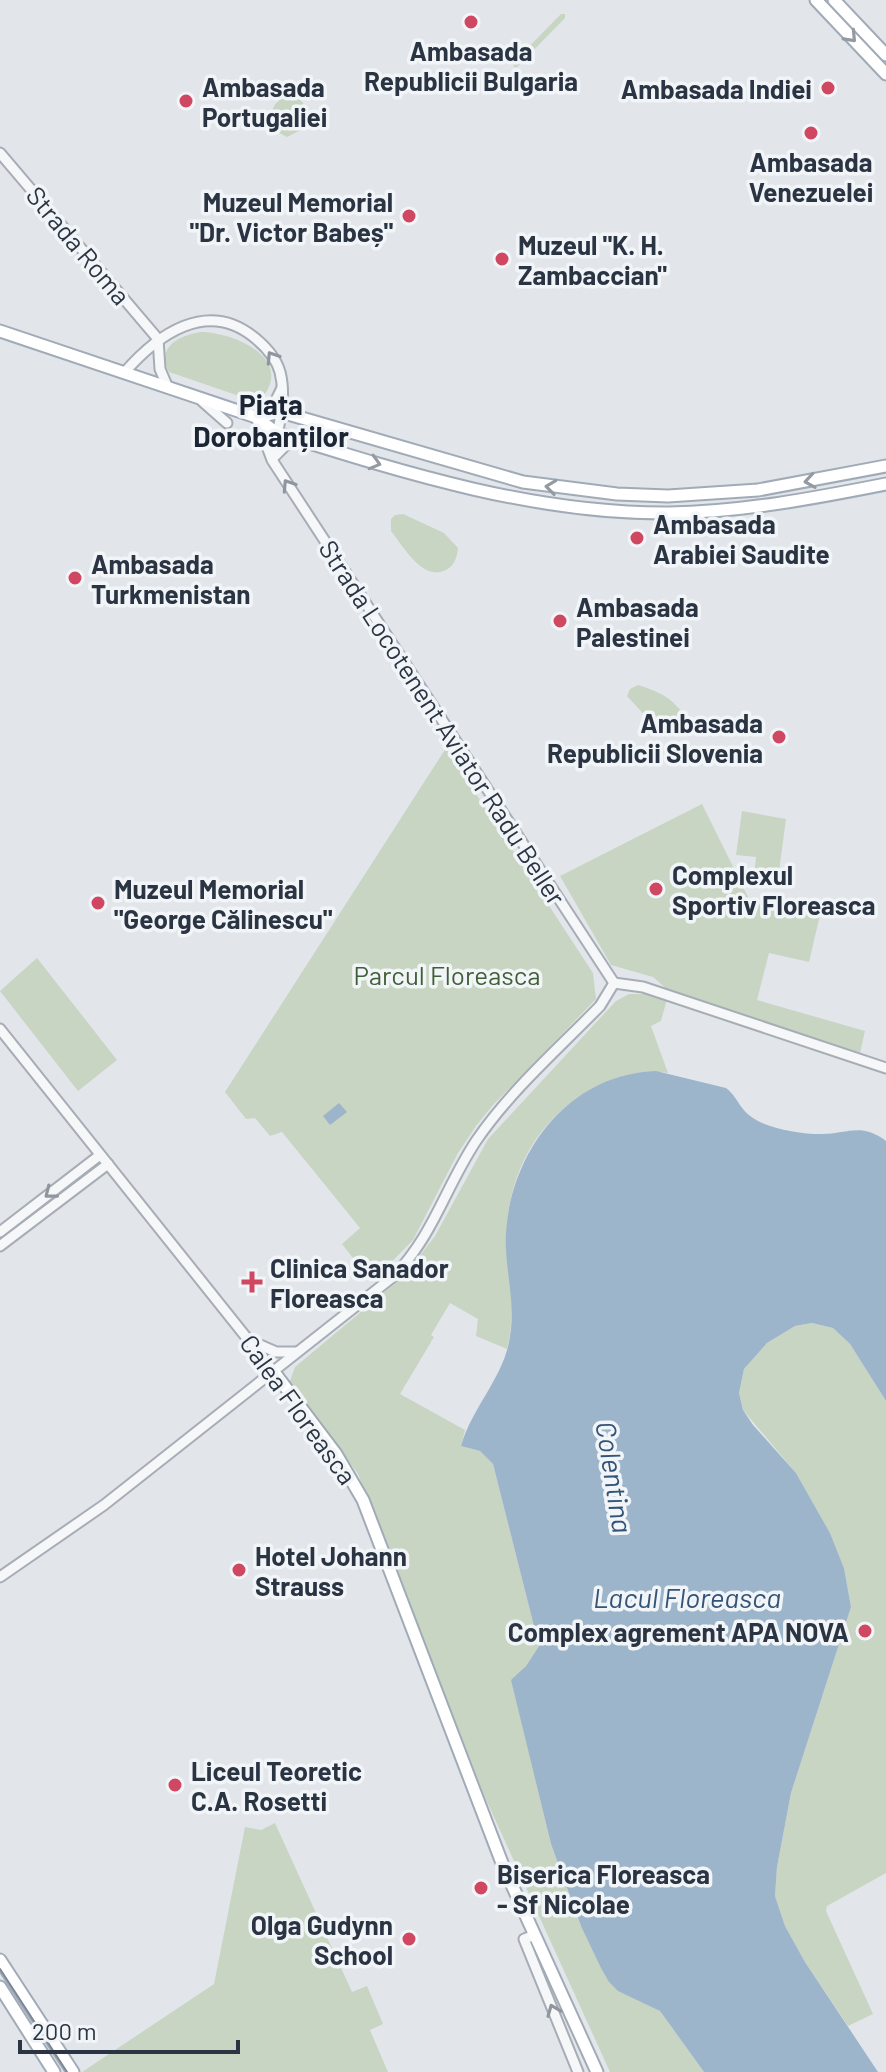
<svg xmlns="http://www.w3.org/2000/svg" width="886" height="2072" font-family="Barlow,sans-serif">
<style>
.green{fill:#c8d5c3}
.water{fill:#9db5cb}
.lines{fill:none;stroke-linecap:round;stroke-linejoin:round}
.minor-casing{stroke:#a7adb5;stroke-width:13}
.major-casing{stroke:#a1abb7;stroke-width:15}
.minor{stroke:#f5f7f9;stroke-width:9}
.major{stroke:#fff;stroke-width:11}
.tram{stroke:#7c8695;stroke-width:2}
.oneway{stroke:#949aa1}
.oneway2{stroke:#90969e}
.poi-dot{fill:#d04761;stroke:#f2f5f8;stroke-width:3}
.labels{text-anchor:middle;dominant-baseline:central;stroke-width:7;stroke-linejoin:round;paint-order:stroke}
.poi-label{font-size:26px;font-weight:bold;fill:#2a3443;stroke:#f2f5f8;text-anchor:start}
.street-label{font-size:26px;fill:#2a3443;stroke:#f2f5f8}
.park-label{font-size:26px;fill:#405f37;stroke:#f2f5f8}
.neighbourhood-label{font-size:28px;font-weight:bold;fill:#1c2534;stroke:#f2f5f8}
.water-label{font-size:28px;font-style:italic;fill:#335478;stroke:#f2f5f8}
</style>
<rect width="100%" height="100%" fill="#e2e6eb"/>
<g class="green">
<path d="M561,14H565V18L517,67H514L513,63Z"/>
<path d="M289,95C308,98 309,115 301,130L287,137L274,130C267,115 273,100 289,95Z"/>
<path d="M201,332C231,332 291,356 265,394L251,400L169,372C155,347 180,335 201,332Z"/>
<path d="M403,514L444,533L458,548C457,557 455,565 446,570C423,582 403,546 391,531V519L395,515Z"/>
<path d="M638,685C660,692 673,698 686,718L684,727L670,734L651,722L627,696L630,689Z"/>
<path d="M446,748L593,973L596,999L493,1105L476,1126L458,1153L413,1240L372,1282L342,1244L360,1228L282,1132L270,1136L255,1118L246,1119L225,1092Z"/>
<path d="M702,804L751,903L820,915L809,962L769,953L757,1000L865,1031L860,1053L670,992L653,977L611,965L560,876Z"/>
<path d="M742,811L786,819L778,879L754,876L756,857L736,855Z"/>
<path d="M37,958L117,1060L78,1091L0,991Z"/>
<path d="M629,994H649L667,999L661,1021L651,1026L668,1073C651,1070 637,1073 620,1078C557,1097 516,1150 508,1216C506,1227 508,1240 509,1252C511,1285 515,1317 507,1349L476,1336L478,1319L450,1303L431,1335L434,1337L400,1394L465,1430L461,1446L480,1451L493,1464L539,1646L526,1666L512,1680L551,1844L581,1926L653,2006L660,2011L704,2072H610L484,1795L358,1474L290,1381L295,1367L404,1276L435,1236L488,1139L616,1001Z"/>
<path d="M812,1323L833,1328L850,1344L886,1401V1873L827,1906L826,1911L873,2014L848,2026L805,1962L785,1926L775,1896L777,1867L791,1793L851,1607L844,1568L830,1533L796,1473L743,1410L739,1393L744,1369L767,1343L795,1326Z"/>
<path d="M275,1823L352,1992L367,1986L383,2024L370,2030L388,2072H82L214,1984L245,1827L261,1830Z"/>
</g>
<g class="water">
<path d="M656,1071L726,1088C740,1099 739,1112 760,1122C777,1130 803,1134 821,1134C848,1134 861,1122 886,1141V1401L850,1344L833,1328L812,1323L795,1326L767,1343L744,1369L739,1393L743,1410L753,1425L796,1473L830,1533L844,1568L851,1607L791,1793L777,1867L775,1896L785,1926L805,1962L878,2072H704L660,2011L618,1991L609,1982L601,1968L581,1926L551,1844L511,1680L526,1666L539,1646L493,1464L480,1451L461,1446C472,1407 505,1376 510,1336C516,1301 504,1267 506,1233C511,1151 569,1074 656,1071Z"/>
<path d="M339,1103L347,1112L330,1125L323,1116Z"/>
</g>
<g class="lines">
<g class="minor-casing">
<g id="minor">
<path d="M0,153L158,339"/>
<path d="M158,339L160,369L168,388"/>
<path d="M124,373C157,335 207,298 255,338C266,347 276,358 280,372C287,399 278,430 272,457"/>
<path d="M282,388L274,404L256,417L272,460L614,983"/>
<path d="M202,401L227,423"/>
<path d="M273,458L293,438"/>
<path d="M614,983L643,987L886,1068"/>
<path d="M0,1029L274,1372"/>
<path d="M0,1232L100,1155"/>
<path d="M0,1246L108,1164"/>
<path d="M253,1342L276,1352H296"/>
<path d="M0,1577L104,1505L394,1276C434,1234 445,1188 476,1141C510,1091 558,1049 600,1006L614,983"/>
<path d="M535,1935L524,1939L578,2072"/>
</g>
</g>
<g class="major-casing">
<g id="major">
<path d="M816,0L886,74"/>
<path d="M834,0L886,55"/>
<path d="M0,331L256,417L277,433C405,473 534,514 669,513C742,512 815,498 886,484"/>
<path d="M256,417L281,412L523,482L617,494L668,496L758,490L886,466"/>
<path d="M274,1372L336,1454L363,1500L502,1863L597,2072"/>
<path d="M0,1960L73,2072"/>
<path d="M0,1987L54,2072"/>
</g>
</g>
<use href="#minor" class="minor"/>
<use href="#major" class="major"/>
<path class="tram" d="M0,1969L67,2072"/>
</g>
<defs><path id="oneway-chevron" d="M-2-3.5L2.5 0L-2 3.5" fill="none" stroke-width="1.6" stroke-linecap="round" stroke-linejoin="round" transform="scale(2)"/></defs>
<g class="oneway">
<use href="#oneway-chevron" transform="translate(851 37) rotate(47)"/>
<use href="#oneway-chevron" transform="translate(375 463) rotate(16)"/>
<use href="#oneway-chevron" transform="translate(810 481) rotate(171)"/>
<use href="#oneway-chevron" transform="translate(551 487) rotate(-173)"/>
</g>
<g class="oneway2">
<use href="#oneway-chevron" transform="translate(272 357) rotate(-123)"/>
<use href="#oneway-chevron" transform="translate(288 485) rotate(-123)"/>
<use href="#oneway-chevron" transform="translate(50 1193) rotate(142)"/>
<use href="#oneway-chevron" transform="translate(553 2010) rotate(-112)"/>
</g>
<g class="poi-dot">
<circle cx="471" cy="22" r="8"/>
<circle cx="828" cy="88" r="8"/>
<circle cx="186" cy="101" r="8"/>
<circle cx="811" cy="133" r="8"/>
<circle cx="409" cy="216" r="8"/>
<circle cx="502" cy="259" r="8"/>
<circle cx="637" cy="538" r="8"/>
<circle cx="75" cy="578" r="8"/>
<circle cx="560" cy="621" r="8"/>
<circle cx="779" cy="737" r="8"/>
<circle cx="656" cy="889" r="8"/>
<circle cx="98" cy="903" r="8"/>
<path d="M248 1270h8v8h8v8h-8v8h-8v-8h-8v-8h8z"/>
<circle cx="239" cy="1570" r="8"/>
<circle cx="865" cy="1631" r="8"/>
<circle cx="175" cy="1785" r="8"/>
<circle cx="481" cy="1888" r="8"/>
<circle cx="409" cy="1939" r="8"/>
</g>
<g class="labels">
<g class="poi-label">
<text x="471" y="50" text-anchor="middle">Ambasada<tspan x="471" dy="30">Republicii Bulgaria</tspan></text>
<text x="202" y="86">Ambasada<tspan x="202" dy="30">Portugaliei</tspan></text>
<text x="812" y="88" text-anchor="end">Ambasada Indiei</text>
<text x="811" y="161" text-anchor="middle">Ambasada<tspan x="811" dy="30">Venezuelei</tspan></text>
<text x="393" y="201" text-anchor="end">Muzeul Memorial<tspan x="393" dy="30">"Dr. Victor Babeș"</tspan></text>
<text x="518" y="244">Muzeul "K. H.<tspan x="518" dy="30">Zambaccian"</tspan></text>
<text x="653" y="523">Ambasada<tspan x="653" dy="30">Arabiei Saudite</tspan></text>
<text x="91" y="563">Ambasada<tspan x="91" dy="30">Turkmenistan</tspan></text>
<text x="576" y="606">Ambasada<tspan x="576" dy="30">Palestinei</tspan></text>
<text x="763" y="722" text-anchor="end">Ambasada<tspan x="763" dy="30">Republicii Slovenia</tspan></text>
<text x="672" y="874">Complexul<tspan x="672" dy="30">Sportiv Floreasca</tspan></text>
<text x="114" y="888">Muzeul Memorial<tspan x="114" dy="30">"George Călinescu"</tspan></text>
<text x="270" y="1267">Clinica Sanador<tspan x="270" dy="30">Floreasca</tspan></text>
<text x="255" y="1555">Hotel Johann<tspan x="255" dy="30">Strauss</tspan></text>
<text x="849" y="1631" text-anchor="end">Complex agrement APA NOVA</text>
<text x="191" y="1770">Liceul Teoretic<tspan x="191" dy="30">C.A. Rosetti</tspan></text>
<text x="497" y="1873">Biserica Floreasca<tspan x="497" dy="30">- Sf Nicolae</tspan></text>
<text x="393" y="1924" text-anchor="end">Olga Gudynn<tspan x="393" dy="30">School</tspan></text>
</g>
<g class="street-label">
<text transform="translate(79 245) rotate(50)">Strada Roma</text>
<text transform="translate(443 722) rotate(57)">Strada Locotenent Aviator Radu Beller</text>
<text transform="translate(299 1409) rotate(54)">Calea Floreasca</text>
</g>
<g class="park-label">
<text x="447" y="974">Parcul Floreasca</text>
</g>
<g class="neighbourhood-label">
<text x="271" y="404">Piața<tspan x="271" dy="32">Dorobanților</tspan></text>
</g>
<g class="water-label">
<text transform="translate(615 1477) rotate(81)">Colentina</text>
<text x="687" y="1597">Lacul Floreasca</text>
</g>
</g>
<path d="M20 2040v12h218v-12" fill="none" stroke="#2a3443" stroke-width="4"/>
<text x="32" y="2040" font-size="24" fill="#2a3443" stroke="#f2f5f8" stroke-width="6" paint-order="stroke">200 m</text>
</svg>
